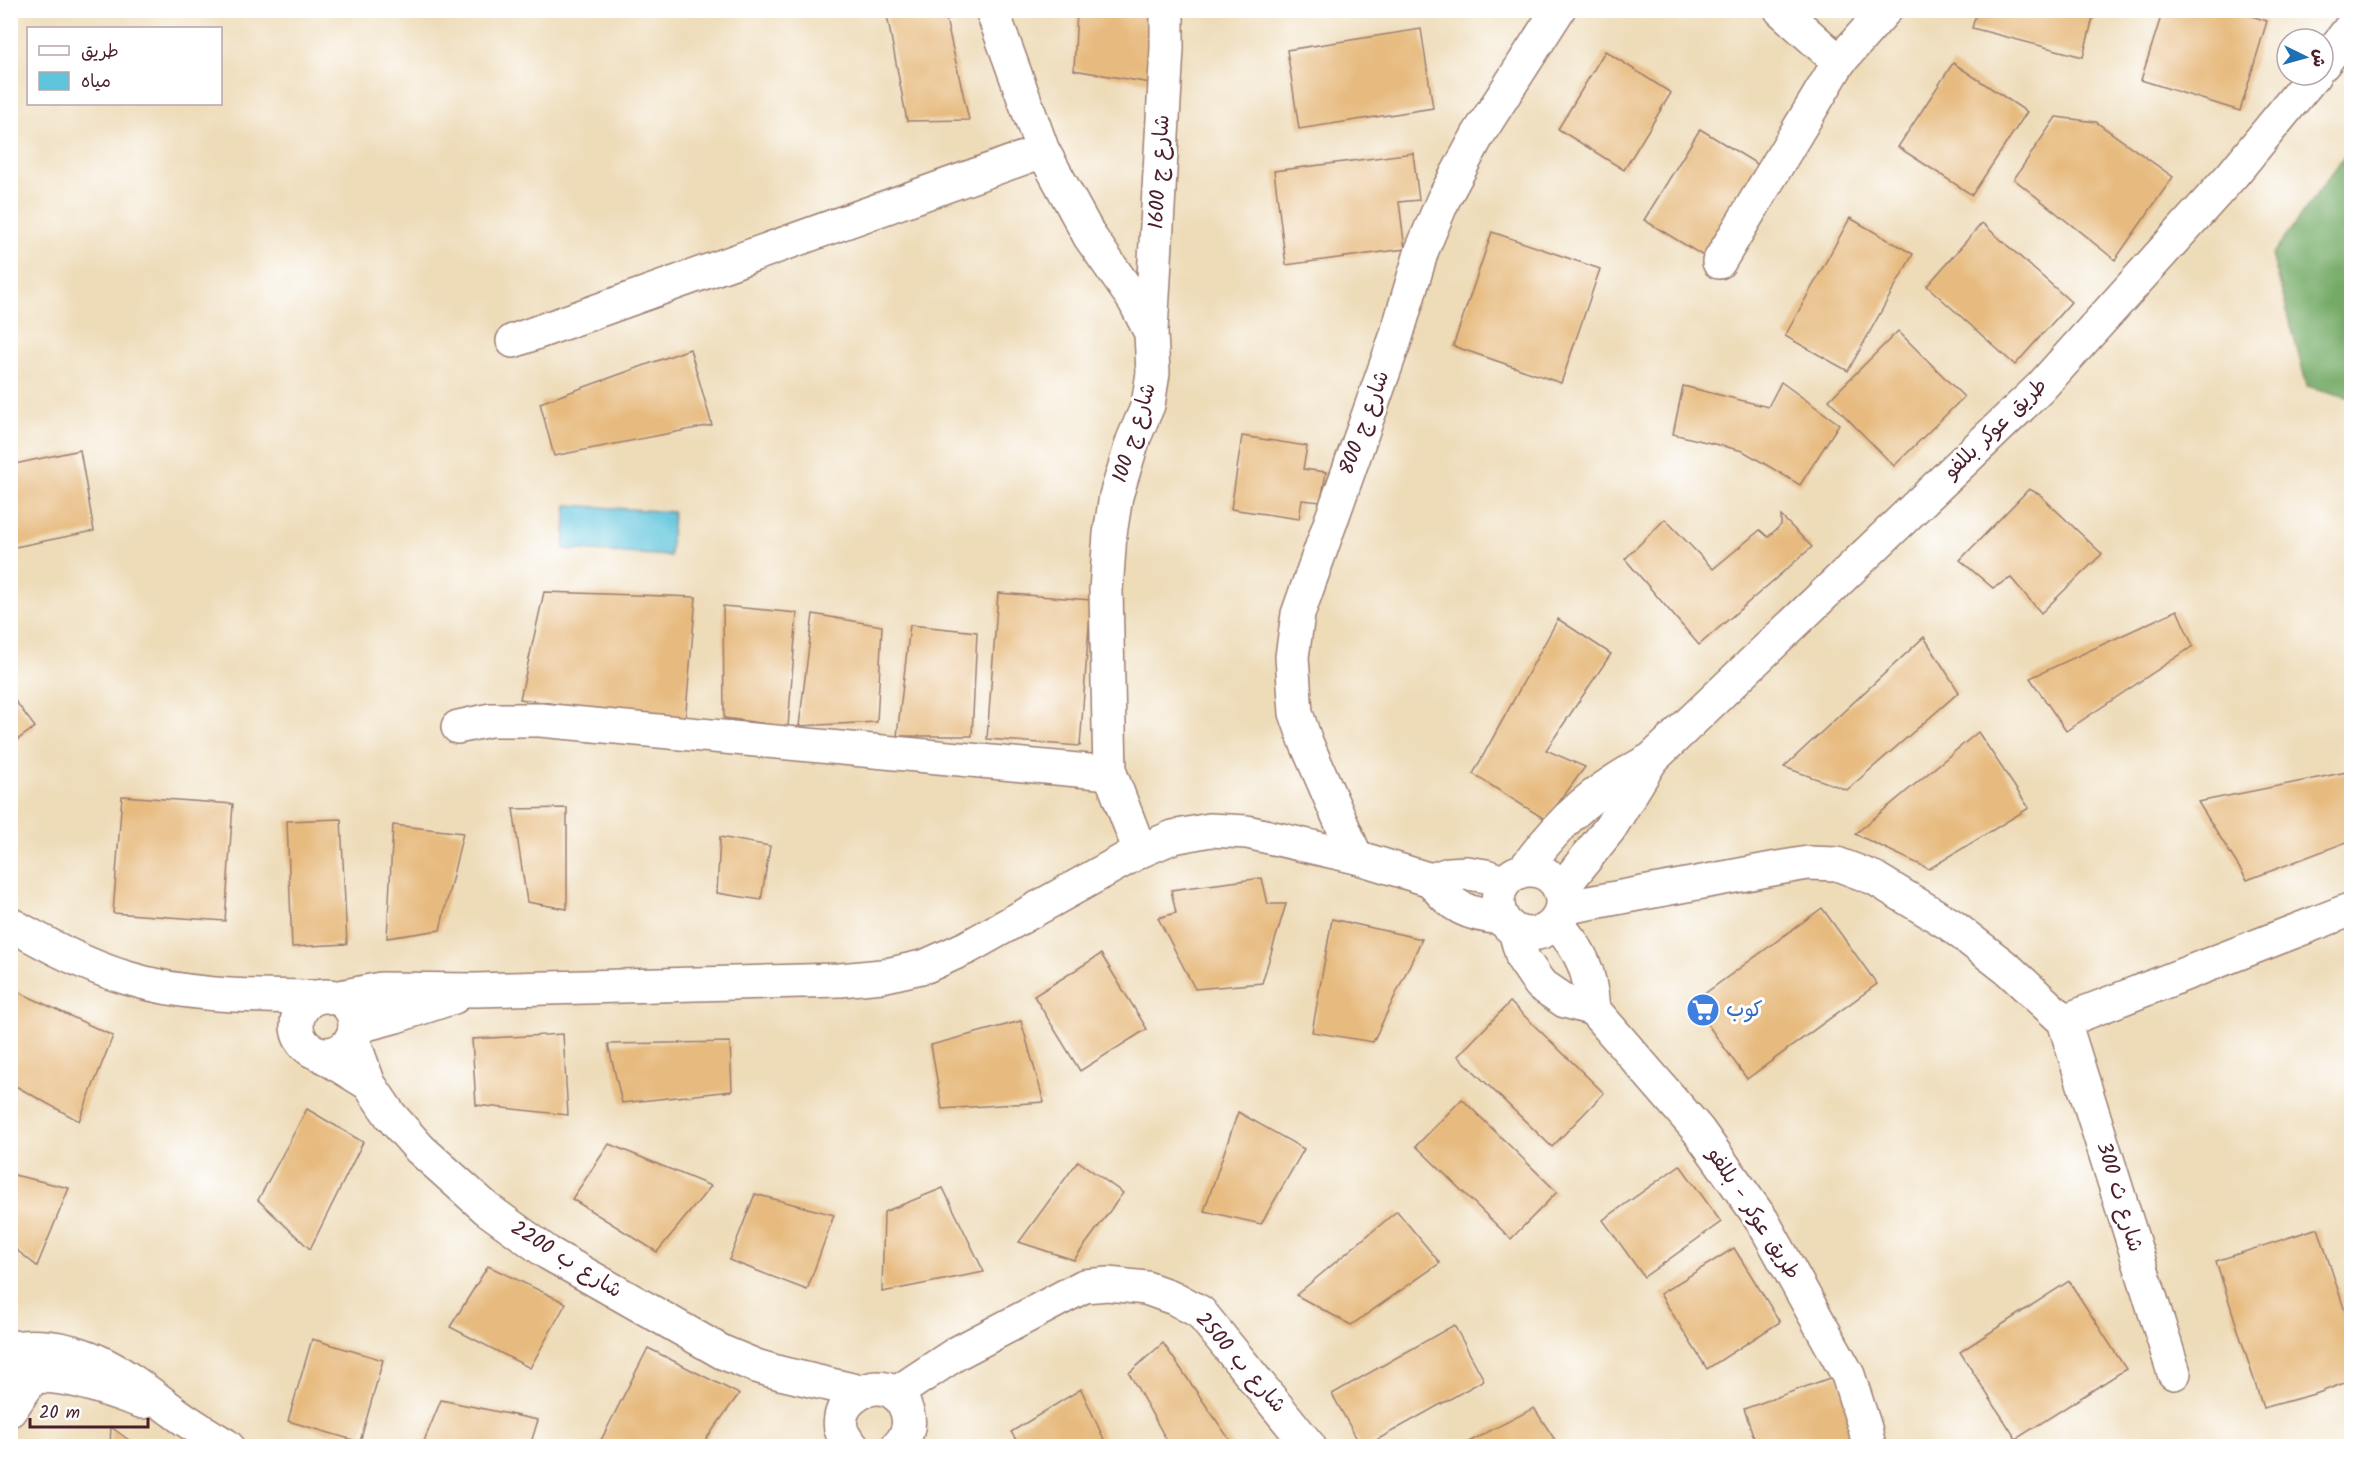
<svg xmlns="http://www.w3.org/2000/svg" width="2362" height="1457" font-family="Kalam,'Playpen Sans Arabic',sans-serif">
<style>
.forest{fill:#74aa66;stroke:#5f6448;stroke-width:1.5}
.water{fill:#5ec4dc;stroke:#547284;stroke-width:1.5}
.building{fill:#e7bb80}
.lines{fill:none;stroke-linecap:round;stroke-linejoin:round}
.minor-casing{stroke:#9c7e72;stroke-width:36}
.tertiary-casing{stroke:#9c7e72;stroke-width:36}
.minor{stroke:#fff;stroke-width:33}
.tertiary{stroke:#fff;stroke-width:33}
.labels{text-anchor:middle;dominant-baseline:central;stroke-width:6;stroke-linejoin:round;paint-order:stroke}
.street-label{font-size:21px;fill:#4a1f2b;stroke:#fff}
.shop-label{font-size:21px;fill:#366cbe;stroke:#fff;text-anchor:start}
</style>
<rect width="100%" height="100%" fill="#fff"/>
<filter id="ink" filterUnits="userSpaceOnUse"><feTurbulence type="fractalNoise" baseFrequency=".0167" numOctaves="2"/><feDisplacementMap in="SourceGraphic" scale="12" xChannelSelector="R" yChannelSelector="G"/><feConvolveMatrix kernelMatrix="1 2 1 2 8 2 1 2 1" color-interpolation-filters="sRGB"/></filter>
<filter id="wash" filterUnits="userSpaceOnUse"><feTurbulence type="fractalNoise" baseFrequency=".008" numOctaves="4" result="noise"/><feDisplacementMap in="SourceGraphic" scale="24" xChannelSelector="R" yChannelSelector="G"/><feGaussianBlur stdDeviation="1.35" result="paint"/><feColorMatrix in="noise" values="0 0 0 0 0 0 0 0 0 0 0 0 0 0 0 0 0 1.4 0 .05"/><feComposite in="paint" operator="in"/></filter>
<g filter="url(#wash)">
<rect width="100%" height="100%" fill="#eedcb9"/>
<path class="forest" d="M2351,147V398L2307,386L2272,255Z"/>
<path class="water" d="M567,505L673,512L670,556L564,549Z"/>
<g id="blocks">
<g class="building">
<path d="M886,10H944L969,120L907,121Z"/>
<path d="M1077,10H1153L1151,83L1074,70Z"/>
<path d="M1977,10H2095L2083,57L1972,28Z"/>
<path d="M2163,10H2233L2267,21L2240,111L2141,80Z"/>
<path d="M1421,29L1433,108L1299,129L1287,50Z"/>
<path d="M1605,51L1671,93L1624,170L1558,129Z"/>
<path d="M1953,63L2027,112L1972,195L1898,147Z"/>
<path d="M2056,117L2096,122L2173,177L2115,260L2014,179Z"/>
<path d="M1700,129L1762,167L1705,257L1644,220Z"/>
<path d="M1413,153L1419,200L1399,202L1405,249L1286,265L1274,171Z"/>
<path d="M1850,218L1913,254L1848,371L1785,336Z"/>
<path d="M1982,223L2071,302L2015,365L1927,286Z"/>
<path d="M1492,232L1600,269L1561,383L1453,346Z"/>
<path d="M1898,331L1964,397L1894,466L1829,400Z"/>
<path d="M690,349L712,425L554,456L540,403Z"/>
<path d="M1781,382L1839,424L1800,485L1743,451L1673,434L1683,386L1768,407Z"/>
<path d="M1242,436L1307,446L1303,469L1326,472L1321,502L1302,500L1299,519L1231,509Z"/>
<path d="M80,450L94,531L10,548V465Z"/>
<path d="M2029,489L2039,494L2102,554L2041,613L2011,578L1993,588L1960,560Z"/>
<path d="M1781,516L1812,547L1699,645L1625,559L1665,519L1713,569L1760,530L1768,537L1781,525Z"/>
<path d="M544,592L696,597L685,722L520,699Z"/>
<path d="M998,593L1091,600L1080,746L987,739Z"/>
<path d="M723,606L797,613L788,727L724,718Z"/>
<path d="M2177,610L2193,646L2066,731L2030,678Z"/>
<path d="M813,614L882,626L877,722L799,726Z"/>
<path d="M1558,619L1611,654L1546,750L1585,767L1546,820L1473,774Z"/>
<path d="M910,625L977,632L972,736H897Z"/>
<path d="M1924,637L1959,692L1847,790L1784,767Z"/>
<path d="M10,694L35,727L10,745Z"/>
<path d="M1978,732L2029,808L1929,869L1855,834Z"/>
<path d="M2352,771V840L2247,880L2198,802Z"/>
<path d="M122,796L233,804L225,921L113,913Z"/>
<path d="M567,808V909L527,902L513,809Z"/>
<path d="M341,819L347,944L292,947L287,821Z"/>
<path d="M393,825L463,833L440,930L387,938Z"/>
<path d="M720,837L770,846L761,900L717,893Z"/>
<path d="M1262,878L1268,904H1286L1262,983L1195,989L1158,918L1176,913L1171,890Z"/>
<path d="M1822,908L1877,984L1747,1079L1692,1003Z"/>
<path d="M1332,919L1422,939L1373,1042L1312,1032Z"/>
<path d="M1101,954L1147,1029L1080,1071L1034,996Z"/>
<path d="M10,988L113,1036L79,1121L10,1083Z"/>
<path d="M1510,1002L1604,1093L1552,1147L1458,1056Z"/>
<path d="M1021,1021L1044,1102L942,1109L931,1045Z"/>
<path d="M563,1034L568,1115L476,1105L472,1039Z"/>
<path d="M730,1042L732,1091L622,1103L608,1044Z"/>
<path d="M1462,1099L1557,1192L1511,1239L1416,1146Z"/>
<path d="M307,1109L363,1142L310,1249L258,1200Z"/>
<path d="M1238,1112L1304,1149L1261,1224L1204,1211Z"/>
<path d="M609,1144L711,1186L657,1252L572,1199Z"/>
<path d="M1078,1161L1123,1193L1074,1260L1019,1242Z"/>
<path d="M1680,1165L1721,1222L1644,1277L1603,1220Z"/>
<path d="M10,1174L69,1188L37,1266L10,1245Z"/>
<path d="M943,1188L984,1272L882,1292L884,1212Z"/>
<path d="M755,1194L834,1215L807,1290L729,1260Z"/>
<path d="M1397,1211L1440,1263L1351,1325L1296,1295Z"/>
<path d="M2318,1228L2352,1333V1380L2318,1393L2263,1408L2216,1261Z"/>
<path d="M1734,1248L1780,1322L1707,1369L1660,1294Z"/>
<path d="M488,1266L566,1303L530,1368L450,1327Z"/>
<path d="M2069,1281L2126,1369L2016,1439L1960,1352Z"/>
<path d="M1454,1325L1484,1380L1366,1446H1361L1332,1394Z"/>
<path d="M312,1339L383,1360L360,1442L288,1421Z"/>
<path d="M1163,1343L1234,1446H1170L1129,1373Z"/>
<path d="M648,1348L739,1394L701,1446H598Z"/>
<path d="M1838,1375L1861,1440L1843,1446H1757L1744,1409Z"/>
<path d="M1081,1389L1107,1446H1020L1011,1432Z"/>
<path d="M441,1400L538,1420L530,1446H422Z"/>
<path d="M1534,1408L1559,1446H1461Z"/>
<path d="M111,1427L137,1446H110Z"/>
</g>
</g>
</g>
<g filter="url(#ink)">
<use href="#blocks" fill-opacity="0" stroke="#9c7e72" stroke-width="1.5"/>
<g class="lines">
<g class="minor-casing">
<g id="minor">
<path d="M992,10L1043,151L1090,237L1134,300L1151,333L1153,373L1148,405L1133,440L1116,496L1110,534L1106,590L1110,773L1140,851"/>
<path d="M1781,10L1839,62"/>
<path d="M1719,262L1839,62L1885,10"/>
<path d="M1151,331L1167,48V10"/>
<path d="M513,341L1043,151"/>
<path d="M458,727L490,720H540L1110,773"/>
<path d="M1356,857L1306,742L1296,713L1292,657L1298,614L1396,337L1422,250L1443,200L1478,135L1558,10"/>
<path d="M1562,908L1778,868L1808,863L1837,864L1874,878L1951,925L2009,970L2064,1021L2174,1373"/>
<path d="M2064,1021L2352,909"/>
<path d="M352,1037L369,1084L390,1115L420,1149L487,1209L548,1253L722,1352L756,1366L780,1373L861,1392"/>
<path d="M320,1054L369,1084"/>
<path d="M10,1348C79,1339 122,1372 173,1411C190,1424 209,1435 227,1446"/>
<path d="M10,1378C61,1370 96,1386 143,1402"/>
<path d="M895,1394L957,1353L1084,1286L1108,1284L1146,1288L1174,1298L1200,1312L1309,1446"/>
<path d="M10,1410L35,1374"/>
<path d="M852,1446C811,1407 891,1358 907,1412C911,1425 907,1437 898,1446"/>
</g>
</g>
<g class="tertiary-casing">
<g id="tertiary">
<path d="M2323,64L2352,26"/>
<circle cx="1530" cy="902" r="32"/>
<path d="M1524,870C1564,816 1593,791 1652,759L2040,388L2233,174L2314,75"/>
<path d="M1431,880C1451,907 1468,915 1502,918"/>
<path d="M1560,891L1610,828L1652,759"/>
<path d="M1556,923C1582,951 1590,971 1593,1009"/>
<path d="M10,924C48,945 86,966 127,978C188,997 252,996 314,997"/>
<path d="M1515,931L1523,959L1540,984L1565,1001L1593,1009L1698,1130L1762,1220L1848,1375L1865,1428L1869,1446"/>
<circle cx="326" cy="1025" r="29"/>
<path d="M335,998L381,989L476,990L840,980L882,976L926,966L968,947L1140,851L1173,837L1210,830L1247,832L1356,857L1431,880L1449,874L1467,873L1486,876L1504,883"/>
<path d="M355,1027L396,1016L454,997"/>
</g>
</g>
<use href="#minor" class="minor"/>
<use href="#tertiary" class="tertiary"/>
</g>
</g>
<defs>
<g id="supermarket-disc" transform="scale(1.725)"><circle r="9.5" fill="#3f7fe0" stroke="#fff"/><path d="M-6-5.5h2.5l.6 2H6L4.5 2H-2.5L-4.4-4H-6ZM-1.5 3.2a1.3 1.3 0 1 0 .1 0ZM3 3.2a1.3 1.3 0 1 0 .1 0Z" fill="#fff"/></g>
</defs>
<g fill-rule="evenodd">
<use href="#supermarket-disc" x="1703" y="1010"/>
</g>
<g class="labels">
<g class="street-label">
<text transform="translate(1160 172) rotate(-87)">شارع ج 1600</text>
<text transform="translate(1365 423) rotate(-70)">شارع ج 800</text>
<text transform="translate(1996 429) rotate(-44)">طريق عوكر بللفو</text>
<text transform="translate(1135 433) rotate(-73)">شارع ج 100</text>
<text transform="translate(2119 1197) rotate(73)">شارع ث 300</text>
<text transform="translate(1753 1214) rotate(57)">طريق عوكر - بللفو</text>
<text transform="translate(566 1260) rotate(32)">شارع ب 2200</text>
<text transform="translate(1240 1363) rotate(49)">شارع ب 2500</text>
</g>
<g class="shop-label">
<text x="1726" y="1010">كوب</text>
</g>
</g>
<rect width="2362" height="1457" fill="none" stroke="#fff" stroke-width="36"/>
<rect x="27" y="27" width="195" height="78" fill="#ffffff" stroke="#b7a5aa" stroke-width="1.5"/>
<rect x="39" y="46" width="30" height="9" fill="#ffffff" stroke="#b7a5aa" stroke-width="1.5"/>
<text x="81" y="57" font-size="18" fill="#4a1f2b">طريق</text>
<rect x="39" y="72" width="30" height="18" fill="#5ec4dc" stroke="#b7a5aa" stroke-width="1.5"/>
<text x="81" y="87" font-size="18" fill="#4a1f2b">مياه</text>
<g transform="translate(2305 57) rotate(95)"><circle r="28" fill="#ffffff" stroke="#b7a5aa" stroke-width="1.5"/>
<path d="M0-4.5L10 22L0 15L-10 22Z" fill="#1f6fb2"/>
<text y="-9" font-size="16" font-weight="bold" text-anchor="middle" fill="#4a1f2b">ش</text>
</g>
<path d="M30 1418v9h118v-9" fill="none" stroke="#4a1f2b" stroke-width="3"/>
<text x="39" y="1418" font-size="18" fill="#4a1f2b" stroke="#ffffff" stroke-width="4.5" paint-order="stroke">20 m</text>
</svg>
